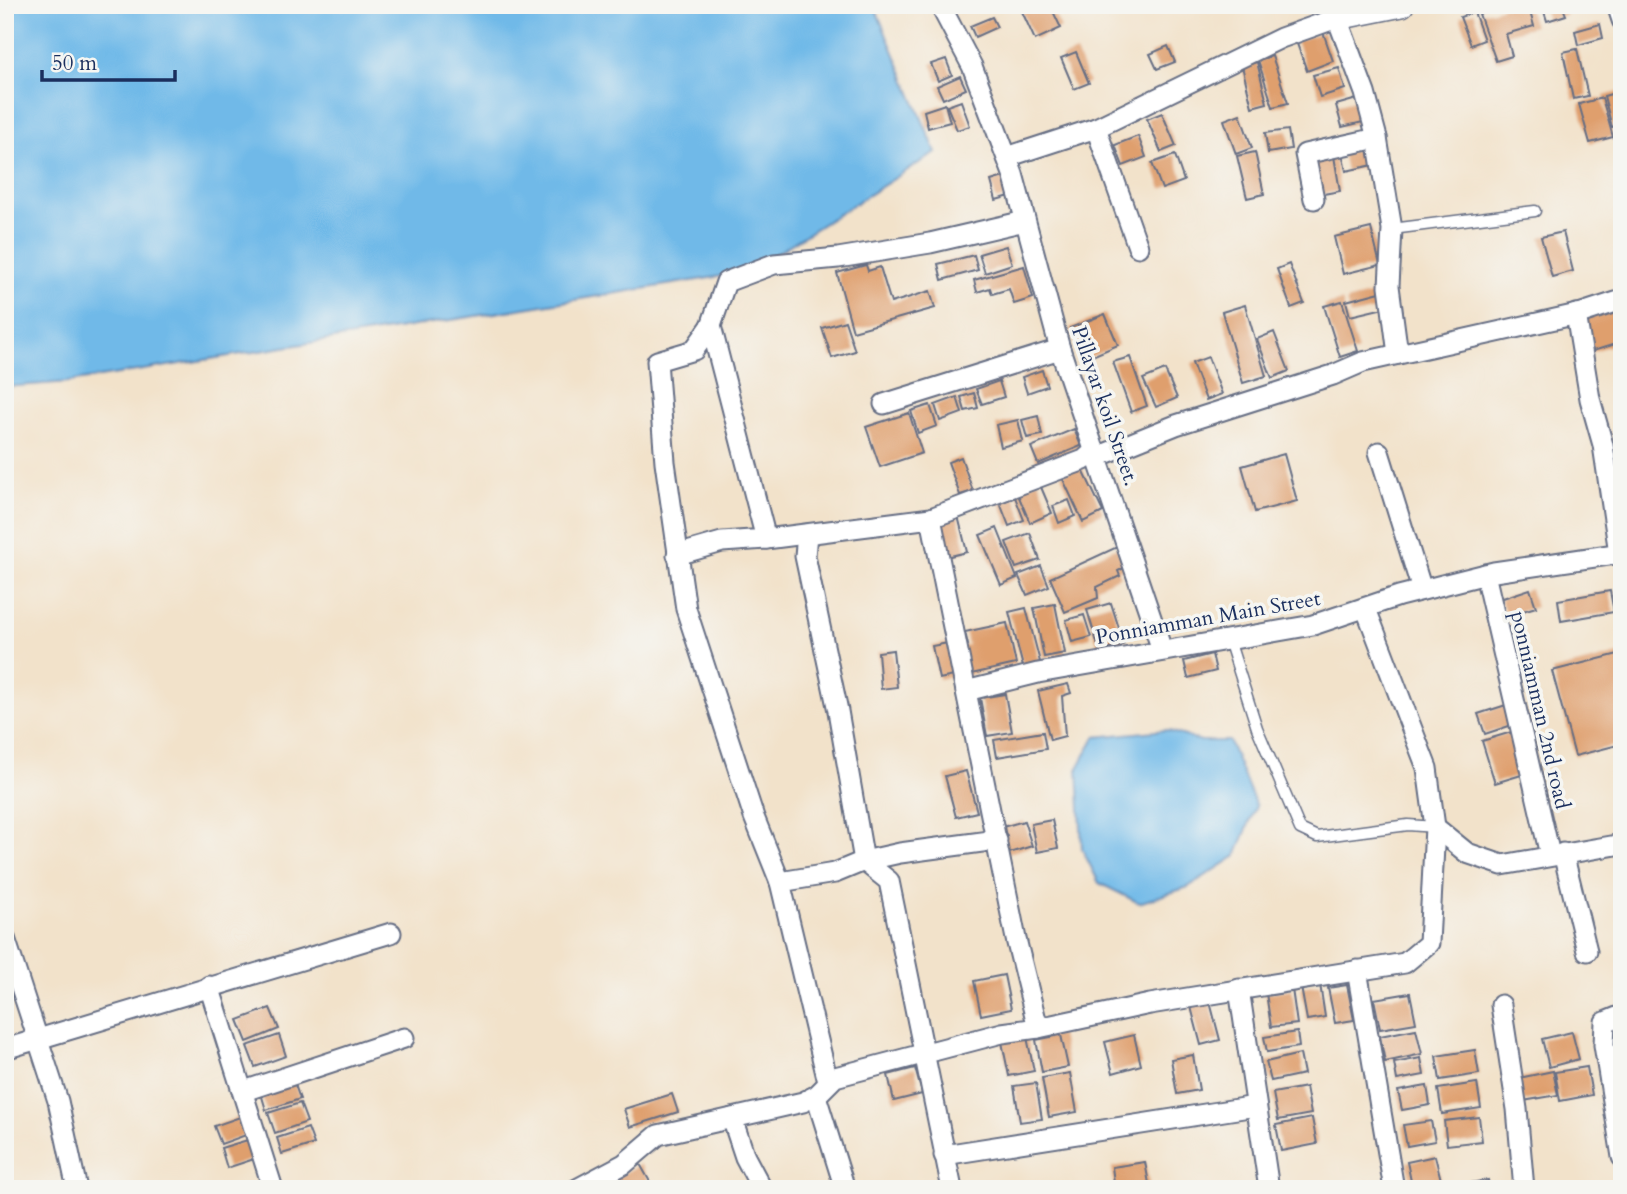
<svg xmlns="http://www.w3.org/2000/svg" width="1627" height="1194" font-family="Cardo,serif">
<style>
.water{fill:#70b9e8;stroke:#4674a3;stroke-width:2}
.building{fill:#df9f6d}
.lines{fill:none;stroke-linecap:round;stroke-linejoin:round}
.service-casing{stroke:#666e84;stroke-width:13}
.minor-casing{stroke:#666e84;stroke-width:23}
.tertiary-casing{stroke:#666e84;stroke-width:26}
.service{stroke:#fff;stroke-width:10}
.minor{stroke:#fff;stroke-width:19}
.tertiary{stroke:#fff;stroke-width:23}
.labels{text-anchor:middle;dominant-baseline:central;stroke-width:7;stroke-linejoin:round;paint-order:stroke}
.street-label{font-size:21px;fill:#1b2f5e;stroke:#f6f6f2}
</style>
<rect width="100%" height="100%" fill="#f6f6f2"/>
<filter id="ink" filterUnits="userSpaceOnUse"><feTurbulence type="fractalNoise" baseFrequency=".0143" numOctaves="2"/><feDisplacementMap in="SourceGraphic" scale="14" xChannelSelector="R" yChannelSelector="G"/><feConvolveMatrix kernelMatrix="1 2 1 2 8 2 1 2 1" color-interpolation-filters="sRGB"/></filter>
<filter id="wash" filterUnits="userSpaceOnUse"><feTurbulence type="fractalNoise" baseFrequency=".00686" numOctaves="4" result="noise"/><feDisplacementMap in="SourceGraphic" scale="28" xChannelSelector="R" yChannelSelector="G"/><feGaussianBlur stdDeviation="1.57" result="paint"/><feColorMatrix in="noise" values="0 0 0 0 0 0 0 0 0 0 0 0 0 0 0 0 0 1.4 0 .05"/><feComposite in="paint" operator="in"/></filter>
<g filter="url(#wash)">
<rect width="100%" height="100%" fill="#f2e2ca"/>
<g class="water">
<path d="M5,5H874L936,152L747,272L69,382L5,387Z"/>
<path d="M1166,730L1201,741H1229L1256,806L1236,856L1188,887L1139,903L1099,883L1082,849L1078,768L1095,737Z"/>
</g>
<g id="blocks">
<g class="building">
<path d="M1019,5H1050L1061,28L1035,40Z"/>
<path d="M1509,5H1528L1534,26L1506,34L1512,56L1496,61L1479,14Z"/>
<path d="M1542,5H1562L1566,15L1547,21Z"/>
<path d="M1474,12L1484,40L1471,45L1460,17Z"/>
<path d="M992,17L997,27L975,37L970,26Z"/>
<path d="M1600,24L1603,38L1578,45L1575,31Z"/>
<path d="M1323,32L1333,61L1307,71L1296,41Z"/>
<path d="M1168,46L1175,62L1157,69L1150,54Z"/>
<path d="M1577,49L1588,96L1573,99L1563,52Z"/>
<path d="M1076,52L1089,83L1074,89L1061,58Z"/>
<path d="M1272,56L1288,103L1273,107L1258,60Z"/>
<path d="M946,59L952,75L938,81L931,64Z"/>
<path d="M1257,62L1267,103L1252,107L1242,66Z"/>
<path d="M1339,68L1345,89L1320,97L1313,75Z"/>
<path d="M960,76L966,89L943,99L937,86Z"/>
<path d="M1622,91V125L1612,127L1604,96Z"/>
<path d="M1602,98L1613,137L1590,143L1579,104Z"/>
<path d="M1357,99L1363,122L1342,127L1336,105Z"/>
<path d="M961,101L970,126L957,130L947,106Z"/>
<path d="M945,104L950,122L928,128L924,111Z"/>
<path d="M1162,113L1176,146L1161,152L1147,119Z"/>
<path d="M1240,114L1252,148L1236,154L1224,120Z"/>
<path d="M1288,130L1291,149L1268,153L1265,133Z"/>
<path d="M1138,136L1146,157L1123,166L1115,145Z"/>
<path d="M1369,147L1373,165L1346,171L1342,153Z"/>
<path d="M1255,152L1264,194L1247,198L1237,156Z"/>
<path d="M1175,155L1184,181L1162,189L1152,163Z"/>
<path d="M1334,156L1340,191L1318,195L1310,161Z"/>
<path d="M1004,177L1010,196L996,200L991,181Z"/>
<path d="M1371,228L1380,265L1343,274L1334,237Z"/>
<path d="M1563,232L1573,271L1552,277L1541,237Z"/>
<path d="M1006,246L1012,264L985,273L979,254Z"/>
<path d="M974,255L978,270L942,280L938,264Z"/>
<path d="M1289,264L1304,303L1291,308L1277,269Z"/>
<path d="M866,265L868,271L880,267L891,303L930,291L935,308L853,331L837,273Z"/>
<path d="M1024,266L1033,298L1014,304L1009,289L992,294L990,288L977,292L974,280Z"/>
<path d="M1380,292L1384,308L1350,316L1346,301Z"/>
<path d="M1342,301L1358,351L1340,357L1324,306Z"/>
<path d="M1245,305L1266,376L1243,383L1222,312Z"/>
<path d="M1622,309V342L1593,351L1583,315Z"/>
<path d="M1105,314L1118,345L1083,360L1070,328Z"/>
<path d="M845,321L855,351L832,358L822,328Z"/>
<path d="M1274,332L1289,371L1272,378L1257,339Z"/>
<path d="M1130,357L1147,406L1131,412L1113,362Z"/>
<path d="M1208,357L1222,394L1206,400L1192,363Z"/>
<path d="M1042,370L1047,386L1027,393L1022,377Z"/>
<path d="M1165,370L1177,398L1156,407L1143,379Z"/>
<path d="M999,381L1004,397L982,404L976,389Z"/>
<path d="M974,393L978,408L965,411L961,397Z"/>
<path d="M957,397L962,413L940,421L935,405Z"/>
<path d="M930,405L937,426L918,433L911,411Z"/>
<path d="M909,413L922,453L880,467L866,427Z"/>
<path d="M1038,416L1042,435L1027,438L1022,420Z"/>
<path d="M1018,420L1023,441L1001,447L996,425Z"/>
<path d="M1074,429L1081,446L1038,464L1031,447Z"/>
<path d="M1284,454L1297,501L1255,512L1242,466Z"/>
<path d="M961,457L973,491L960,495L948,462Z"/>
<path d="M1081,466L1103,512L1083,522L1061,475Z"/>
<path d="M1038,480L1052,513L1030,523L1016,490Z"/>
<path d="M1015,497L1024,520L1009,526L1000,503Z"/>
<path d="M1069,500L1075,516L1059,523L1053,506Z"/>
<path d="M958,516L967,552L946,557L938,521Z"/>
<path d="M997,528L1017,578L1001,585L980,535Z"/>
<path d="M1030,533L1040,560L1016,568L1006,542Z"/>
<path d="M1117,547L1126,567L1118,571L1120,576L1097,587L1098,598L1065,612L1050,578Z"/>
<path d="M1041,566L1049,586L1027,595L1018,575Z"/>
<path d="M1530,589L1536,607L1506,616L1500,599Z"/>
<path d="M1610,591L1614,612L1561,621L1558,600Z"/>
<path d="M1111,603L1124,644L1100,652L1087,610Z"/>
<path d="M1055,604L1065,653L1044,657L1034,608Z"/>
<path d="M1026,608L1040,662L1023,667L1009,612Z"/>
<path d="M1084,615L1091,637L1072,642L1066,620Z"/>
<path d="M1007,623L1016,664L967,675L960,646L968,645L965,632Z"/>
<path d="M948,643L954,676L939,679L932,646Z"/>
<path d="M893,650L897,687L881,689L878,652Z"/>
<path d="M1622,653V744L1575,756L1552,671Z"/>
<path d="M1212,654L1216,671L1188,678L1184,661Z"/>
<path d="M1068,684L1071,693L1062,696L1065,736L1050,740L1038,691Z"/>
<path d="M1005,694L1012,732L987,736L980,698Z"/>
<path d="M1506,705L1512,725L1485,734L1478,714Z"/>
<path d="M1515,731L1528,773L1495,783L1482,741Z"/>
<path d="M1043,732L1046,749L997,757L994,740Z"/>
<path d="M966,771L977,812L956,817L945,776Z"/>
<path d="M1052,820L1058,848L1037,852L1031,824Z"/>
<path d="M1024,821L1032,846L1006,854L999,828Z"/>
<path d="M1004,975L1011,1009L981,1015L974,981Z"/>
<path d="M1320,984L1325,1017L1307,1020L1301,987Z"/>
<path d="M1347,985L1354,1020L1335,1023L1328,988Z"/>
<path d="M1292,989L1297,1024L1271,1027L1266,993Z"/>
<path d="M1410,993L1416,1023L1380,1029L1374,999Z"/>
<path d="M1210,1002L1220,1040L1201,1045L1191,1007Z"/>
<path d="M270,1008L279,1029L247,1042L238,1020Z"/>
<path d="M1416,1029L1422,1054L1385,1062L1380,1036Z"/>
<path d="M1297,1032L1299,1047L1267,1052L1264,1037Z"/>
<path d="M1572,1032L1579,1059L1549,1067L1542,1039Z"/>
<path d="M279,1035L286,1056L255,1067L247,1046Z"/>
<path d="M1061,1035L1068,1067L1042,1072L1036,1040Z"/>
<path d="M1134,1035L1141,1065L1113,1073L1105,1042Z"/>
<path d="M1027,1037L1034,1071L1009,1076L1002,1042Z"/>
<path d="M1475,1050L1479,1074L1440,1080L1436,1056Z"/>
<path d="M1300,1054L1304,1074L1271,1081L1266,1062Z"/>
<path d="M1193,1055L1199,1090L1177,1094L1171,1059Z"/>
<path d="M1421,1058L1424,1075L1397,1080L1394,1063Z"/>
<path d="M1587,1067L1592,1095L1560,1101L1555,1072Z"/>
<path d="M915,1068L922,1094L894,1101L888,1075Z"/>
<path d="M1553,1071L1558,1095L1523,1101L1519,1078Z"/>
<path d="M1070,1073L1077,1112L1049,1117L1042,1078Z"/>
<path d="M293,1079L300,1099L266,1110L260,1090Z"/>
<path d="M1036,1083L1042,1119L1020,1122L1014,1086Z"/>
<path d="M1477,1083L1481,1108L1442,1114L1438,1089Z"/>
<path d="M1427,1086L1430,1105L1402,1110L1398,1091Z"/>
<path d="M1306,1087L1311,1114L1278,1120L1273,1093Z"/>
<path d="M672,1094L678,1112L630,1127L624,1109Z"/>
<path d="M300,1103L307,1122L275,1133L268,1113Z"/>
<path d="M243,1116L249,1134L221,1144L214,1126Z"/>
<path d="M1479,1117L1482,1141L1447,1145L1444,1121Z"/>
<path d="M1312,1118L1317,1144L1281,1151L1276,1125Z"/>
<path d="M1431,1121L1435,1141L1407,1146L1403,1125Z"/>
<path d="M308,1128L314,1144L282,1154L277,1138Z"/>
<path d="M251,1139L257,1158L227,1168L221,1148Z"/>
<path d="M1435,1156L1441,1180L1412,1186L1407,1162Z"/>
<path d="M1145,1162L1150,1189H1115L1112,1167Z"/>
<path d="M640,1164L653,1187L620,1189L614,1179Z"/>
<path d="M1488,1180L1490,1189H1454L1453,1186Z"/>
</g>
</g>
</g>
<g filter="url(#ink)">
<use href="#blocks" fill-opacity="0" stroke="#666e84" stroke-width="2"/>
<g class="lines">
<g class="service-casing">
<g id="service">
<path d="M1392,229L1535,211"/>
<path d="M1229,640L1257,728L1300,829L1317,837L1408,825L1435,827"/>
</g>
</g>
<g class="minor-casing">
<g id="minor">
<path d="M940,5L972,66L1013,174L1060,349L1162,650"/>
<path d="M1617,5L1622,20"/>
<path d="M1096,128L1138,247"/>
<path d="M1007,157L1096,128L1281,38L1337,18L1365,93L1377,138L1392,229L1389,286L1398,354"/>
<path d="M1314,199L1305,154L1377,138"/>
<path d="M1576,314L1590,399L1603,445L1619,553"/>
<path d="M711,326L694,350L657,361L665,462L686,609L754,817L780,882"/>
<path d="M884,404L1060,349"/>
<path d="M1379,452L1422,590"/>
<path d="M1097,457L1176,425L1333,375L1363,362L1582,313L1622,300"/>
<path d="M807,534L805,556L838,711L864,861L889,881L952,1189"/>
<path d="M766,539L931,518L1084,460L1094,451"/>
<path d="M677,555L722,542L766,539L711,326L726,282L774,264L838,258L930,243L1025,221"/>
<path d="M1485,574L1550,855"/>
<path d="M966,691L1038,673L1313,625L1399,596L1494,572L1622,553"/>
<path d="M1435,827L1467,853L1502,865L1622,844"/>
<path d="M1563,853L1587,951"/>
<path d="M5,938L58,1101L77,1189"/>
<path d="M1357,970L1394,1189"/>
<path d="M209,986L273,1189"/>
<path d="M1239,989L1269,1189"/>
<path d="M1501,1005L1517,1109L1524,1189"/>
<path d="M1622,1015L1605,1022L1604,1045L1622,1157"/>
<path d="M1038,1028L1150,1004L1405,963L1429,943L1435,827L1427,768L1366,609"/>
<path d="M5,1049L391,933"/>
<path d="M828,1082L780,882L835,873L864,861L900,853L997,840"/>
<path d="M244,1091L404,1038"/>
<path d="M816,1096L845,1189"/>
<path d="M732,1118L745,1157L762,1189"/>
<path d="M944,1155L1256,1106"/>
<path d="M577,1189L624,1164L658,1135L803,1102L817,1095L835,1077L1002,1033L1038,1028L1016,939L931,518"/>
</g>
</g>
<g class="tertiary-casing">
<path id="tertiary" d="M1332,5L1337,18L1402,5"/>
</g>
<use href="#service" class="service"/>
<use href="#minor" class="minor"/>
<use href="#tertiary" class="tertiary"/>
</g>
</g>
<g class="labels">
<g class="street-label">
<text transform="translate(1105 406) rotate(71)">Pillayar koil Street.</text>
<text transform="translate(1208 618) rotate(-10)">Ponniamman Main Street</text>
<text transform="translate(1540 710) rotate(77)">ponniamman 2nd road</text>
</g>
</g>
<rect width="1627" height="1194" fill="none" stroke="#f6f6f2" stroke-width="28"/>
<path d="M42 70v10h133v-10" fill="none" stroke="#1b2f5e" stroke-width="3.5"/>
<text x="52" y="70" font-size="21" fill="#1b2f5e" stroke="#f6f6f2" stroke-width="5" paint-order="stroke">50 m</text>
</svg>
